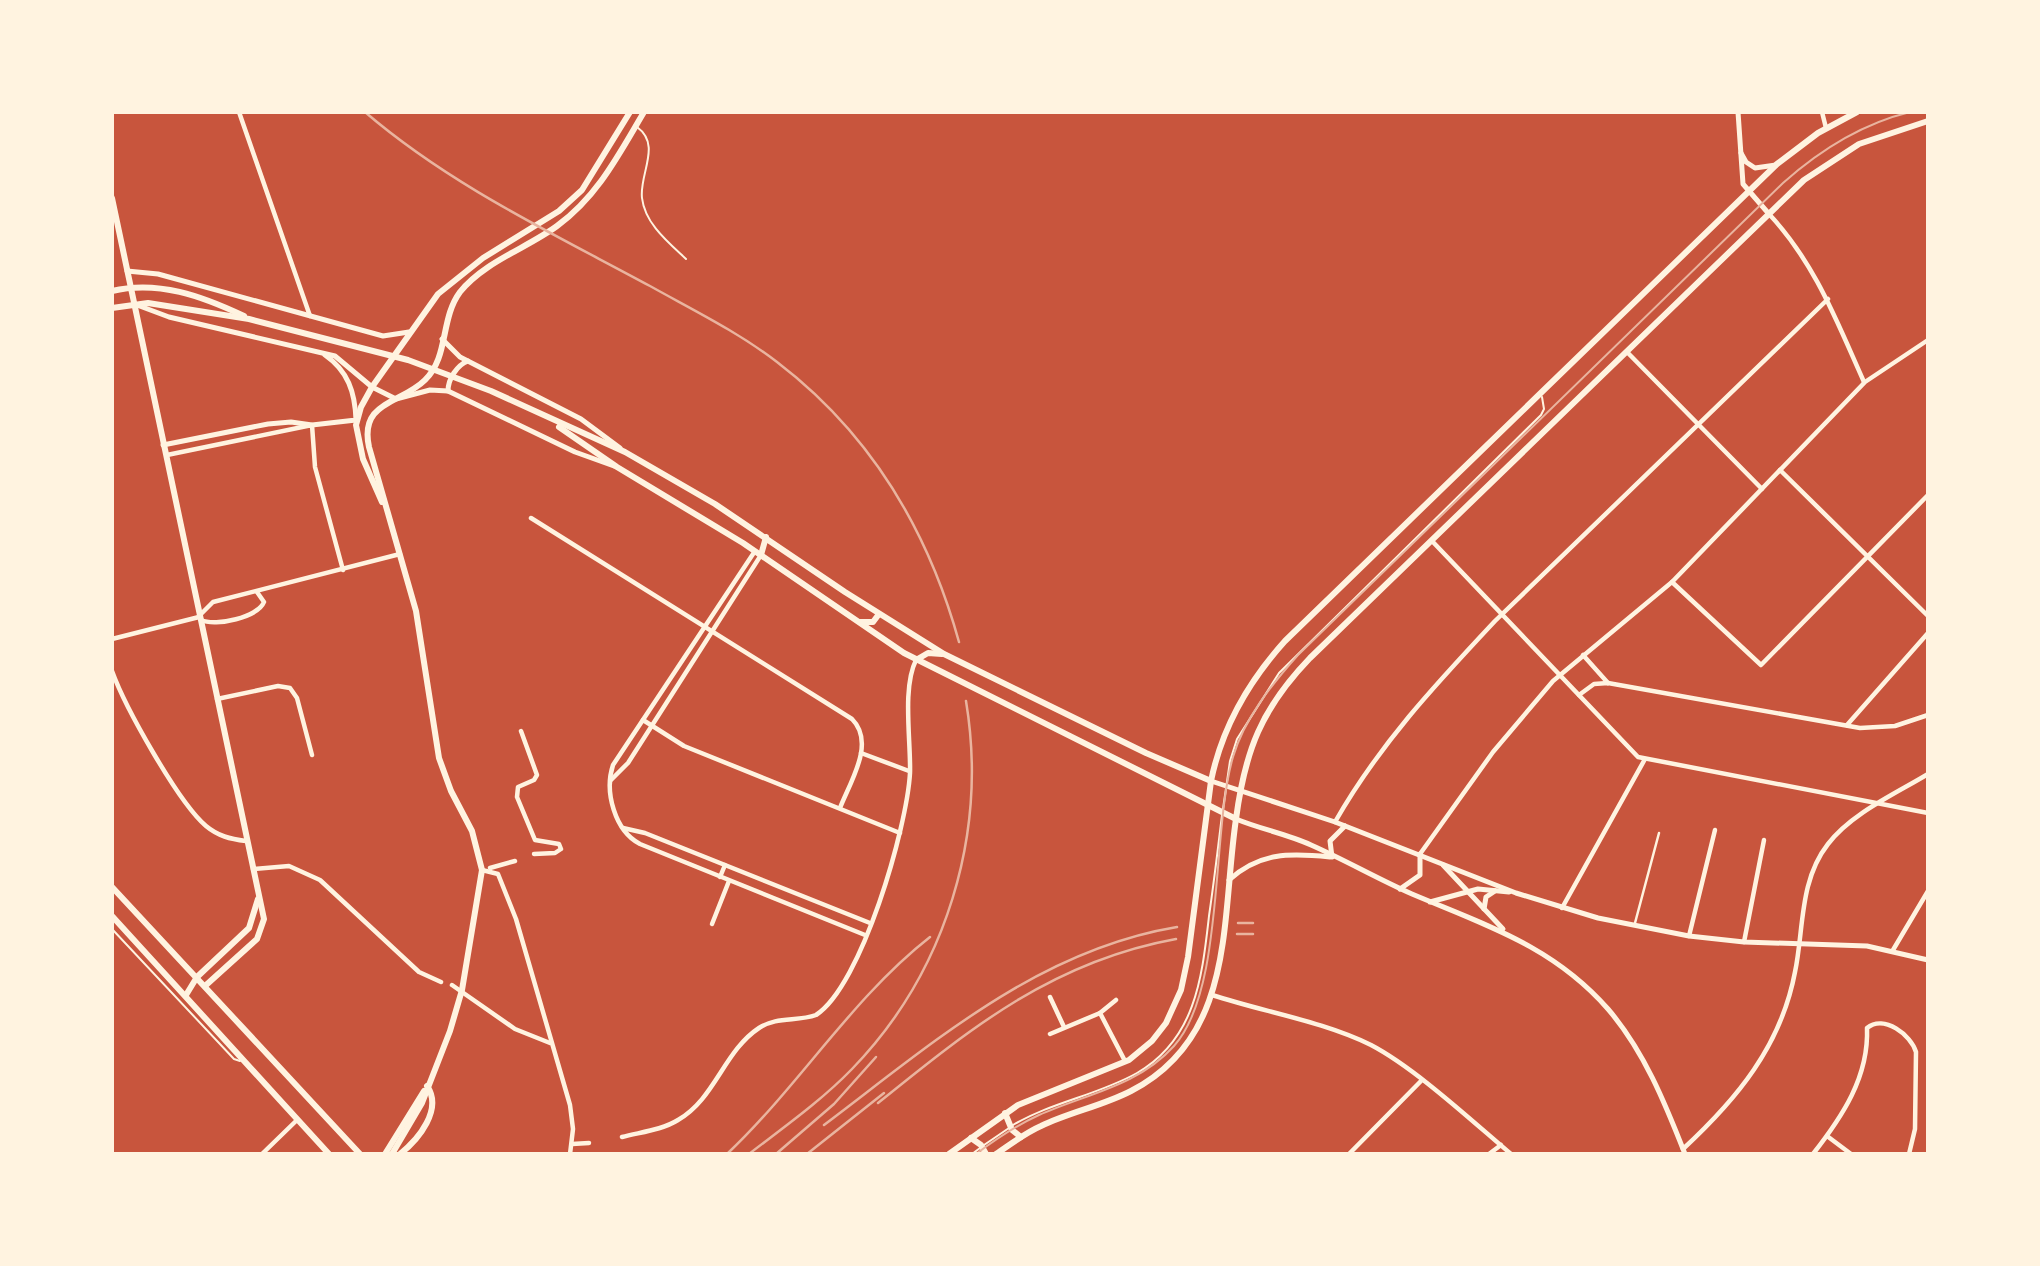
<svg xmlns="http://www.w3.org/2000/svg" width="2040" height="1266" font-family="'Varela Round',sans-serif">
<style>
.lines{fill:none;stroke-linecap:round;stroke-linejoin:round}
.service{stroke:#fff3e0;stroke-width:2}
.pedestrian{stroke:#fff3e0;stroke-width:2.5}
.minor{stroke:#fff3e0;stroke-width:4.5}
.tertiary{stroke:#fff3e0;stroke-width:5}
.secondary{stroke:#fff3e0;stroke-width:6}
.primary{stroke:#fff3e0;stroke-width:6}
.tram{stroke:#e9b49f;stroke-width:2}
.rail{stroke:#e9b49f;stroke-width:2.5}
</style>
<rect width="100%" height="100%" fill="#c8553d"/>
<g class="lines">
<g class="service">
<path d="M637,127C662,145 639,174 642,198C645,224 669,243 686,259"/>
<path d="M1223,809L1230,761L1237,739L1279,673L1541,415L1544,409L1542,397"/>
<path d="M112,929L234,1059L240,1061"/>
<path d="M1013,1125C1052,1102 1098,1095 1137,1073C1196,1039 1202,977 1209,916C1214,882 1218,848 1222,815"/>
<path d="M984,1145L1009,1128"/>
<path d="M972,1154L980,1148"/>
</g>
<path class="pedestrian" d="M1635,923L1659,833"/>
<g class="minor">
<path d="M239,112L310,316"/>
<path d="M1822,112L1826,128"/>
<path d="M1769,214C1815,263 1837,322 1864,382"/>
<path d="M1627,352L1762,489"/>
<path d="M167,455L312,425L315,467L343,570"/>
<path d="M1780,470L1928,616"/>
<path d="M531,518L852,719C876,743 850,782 840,808"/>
<path d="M1432,541L1638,757L1928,813"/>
<path d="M755,551L613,765C604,792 615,831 640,844L865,935"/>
<path d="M1672,582L1761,665L1928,495"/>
<path d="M199,616L213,602L400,554"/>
<path d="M201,620C216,627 258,617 264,602L257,592"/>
<path d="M112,639L199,617"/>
<path d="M1583,655L1608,683"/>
<path d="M112,671C125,707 178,802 206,826C218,836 230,839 246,841"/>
<path d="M1579,695L1594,684L1608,683L1860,728L1895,726L1928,715"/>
<path d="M217,699L278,686L290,688L297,698L312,755"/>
<path d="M643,720L684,746L900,833"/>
<path d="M1847,725L1928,633"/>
<path d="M521,731L537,775L534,780L518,787L517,797L535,840L559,844L561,849L555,853L534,854"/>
<path d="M861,753L909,771"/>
<path d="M611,780L628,763L761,555"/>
<path d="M1335,822C1379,745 1434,686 1495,621L1828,299"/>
<path d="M623,828L645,833L870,923"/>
<path d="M1420,854L1493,752L1553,681L1672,582L1865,382L1928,340"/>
<path d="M490,868L515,861"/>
<path d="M253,869L289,866L320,880L419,972L441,982"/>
<path d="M482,870L498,874L516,919L570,1105L573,1129L570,1154"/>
<path d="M720,877L725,865"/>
<path d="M1562,908L1645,759"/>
<path d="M712,924L729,881"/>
<path d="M1689,936L1715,830"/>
<path d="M1744,942L1764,840"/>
<path d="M1893,950L1928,891"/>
<path d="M452,985L515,1029L550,1043"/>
<path d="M1212,995C1264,1012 1322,1021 1371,1045C1415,1068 1472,1121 1511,1154"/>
<path d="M1050,997L1064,1027"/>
<path d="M1100,1013L1125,1061"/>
<path d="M1050,1034L1100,1013L1116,1000"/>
<path d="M1827,1136L1851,1154"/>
<path d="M622,1137C641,1132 662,1130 678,1120C715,1099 724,1051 759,1028C777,1016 797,1022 816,1015C862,985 907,827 910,773C911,741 902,688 916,660"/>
<path d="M572,1144L589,1143"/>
<path d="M1683,1149C1737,1099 1781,1046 1795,972C1804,929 1799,881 1828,844C1852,813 1895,794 1928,774"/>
<path d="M262,1154L297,1120"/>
<path d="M1349,1154L1421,1081"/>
<path d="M1489,1154L1501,1145"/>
<path d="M1813,1154C1842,1117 1869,1077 1867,1028C1884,1014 1911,1035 1916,1052L1915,1129L1909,1154"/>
</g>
<g class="tertiary">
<path d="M1738,112L1743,184L1769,214"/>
<path d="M1741,153L1746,162L1755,168L1776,165"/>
<path d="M127,271L158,274L383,336L409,332"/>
<path d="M137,305L169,317L335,356L372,387L396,399L430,390L448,391L575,452L614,466"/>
<path d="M442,339L460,357L581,419L620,448"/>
<path d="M448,391C448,379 457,365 468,361"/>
<path d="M163,445L268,424L291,422L312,425L356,420C355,392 348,371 325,355"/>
<path d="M1211,781L1335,822L1516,893L1598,918L1689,936L1744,942L1867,946L1928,960"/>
<path d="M1236,819C1260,829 1287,834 1311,845C1345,860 1378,879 1412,894C1485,925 1553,946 1608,1009C1644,1051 1665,1103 1685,1154"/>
<path d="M1332,857L1330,841L1345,826"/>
<path d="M1443,865L1503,929"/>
<path d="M1229,880C1260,852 1290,853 1330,857"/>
<path d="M1400,889L1420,875V854"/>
<path d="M1430,902L1478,889L1509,892"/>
<path d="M1484,909L1486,897L1495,891"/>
</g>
<g class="secondary">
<path d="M112,198L264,919L257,939L205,986"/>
<path d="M382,502L363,459L356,425L361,407L372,387L438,294L483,258L559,211L582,190L630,112"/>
<path d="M112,887L360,1154"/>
<path d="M112,916L329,1154"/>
<path d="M186,995L197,977L249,928L258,899"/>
<path d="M1005,1113L1012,1130L1021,1137"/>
<path d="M971,1138L981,1145L986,1154"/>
<path d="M385,1154L424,1091"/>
<path d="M392,1154L422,1103L450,1031L462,990L482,870L472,831L451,791L439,758L416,611L369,447C359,401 401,404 425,380C449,357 440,319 460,292C484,262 527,248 557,226C598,196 619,154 644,112"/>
<path d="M400,1154C419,1139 443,1109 427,1086"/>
<path d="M949,1154L1018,1105L1129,1060L1152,1041L1166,1023L1181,990L1188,957L1211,781"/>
<path d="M996,1154C1011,1144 1025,1133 1041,1126C1070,1112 1102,1106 1131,1091C1236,1037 1221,920 1236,819"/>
</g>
<g class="primary">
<path d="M112,291C158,280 202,296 244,316"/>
<path d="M112,308L148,303L249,319L408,360L491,391L625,452L715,504L845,592L944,654L1146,753L1211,781C1222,727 1248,682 1285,641L1777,164L1818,133L1857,112"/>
<path d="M559,427L617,467L743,543L904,653L1236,819C1245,751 1261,709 1310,658L1804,180L1859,144L1928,121"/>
<path d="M761,555L766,537"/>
<path d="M860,622H873L879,614"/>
<path d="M916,660L928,653L942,654"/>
</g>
<path class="tram" d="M976,1154C996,1139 1017,1125 1039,1115C1086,1094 1138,1086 1174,1046C1225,989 1211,832 1233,757C1244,719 1272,684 1298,655L1783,183C1820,150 1861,124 1910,112"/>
<g class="rail">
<path d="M365,112C450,185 552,233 650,286C693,310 738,332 777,362C870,433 928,530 959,642"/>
<path d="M1238,923H1253"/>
<path d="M1237,934H1253"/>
<path d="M878,1103C972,1027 1054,961 1176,939"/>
<path d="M824,1125C933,1043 1038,950 1177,927"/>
<path d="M727,1154C799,1086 852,998 930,937"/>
<path d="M749,1154C784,1127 821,1101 852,1069C946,972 988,834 966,701"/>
<path d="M776,1154L834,1104L876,1057"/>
<path d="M807,1154L884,1093"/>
</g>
</g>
<rect width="2040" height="1266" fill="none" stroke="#fff3e0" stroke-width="228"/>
</svg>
